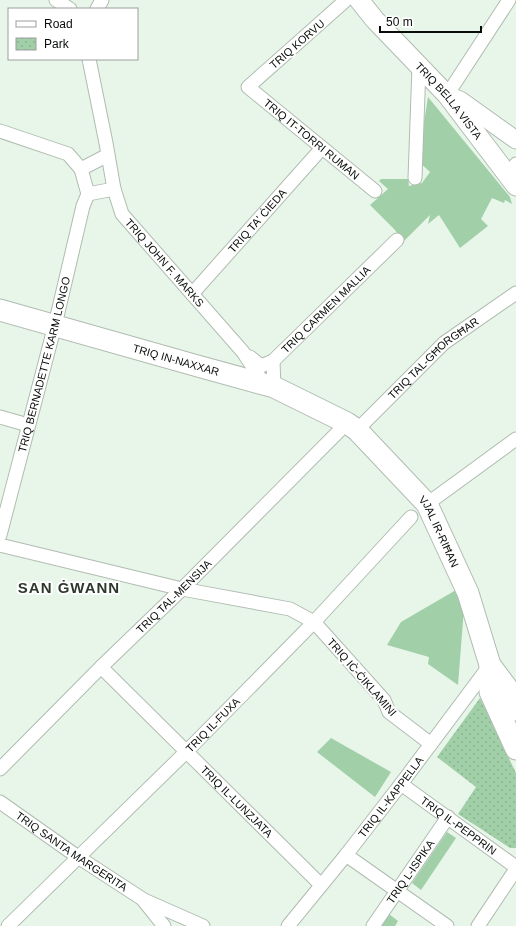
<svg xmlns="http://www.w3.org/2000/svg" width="516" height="926" font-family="Helvetica,sans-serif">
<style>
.green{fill:#a1cfa8}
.park{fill:url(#park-dots)}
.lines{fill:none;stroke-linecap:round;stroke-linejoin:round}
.minor-casing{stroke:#b0bcb1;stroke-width:15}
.tertiary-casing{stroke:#b0bcb1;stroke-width:19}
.secondary-casing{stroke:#b0bcb1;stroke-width:21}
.primary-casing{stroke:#b0bcb1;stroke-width:23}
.minor{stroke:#fff;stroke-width:13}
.tertiary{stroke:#fff;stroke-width:17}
.secondary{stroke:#fff;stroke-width:19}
.primary{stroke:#fff;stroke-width:21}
.labels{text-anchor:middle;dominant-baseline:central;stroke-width:4;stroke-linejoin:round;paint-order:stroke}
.street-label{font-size:11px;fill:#080d09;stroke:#fff}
.district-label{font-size:15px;font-weight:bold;letter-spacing:1px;fill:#2d372e;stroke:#fff}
</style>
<defs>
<pattern id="park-dots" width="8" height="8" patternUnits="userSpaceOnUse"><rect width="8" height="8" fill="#a1cfa8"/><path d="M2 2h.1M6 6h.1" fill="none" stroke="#89b18f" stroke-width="1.8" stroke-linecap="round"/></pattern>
</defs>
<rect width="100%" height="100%" fill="#e8f6ea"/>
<g class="green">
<path d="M428,97L510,197L512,204L505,200L504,203L492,198L481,219L488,226L460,248L439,215L428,224L430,215L404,241L394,229L370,205L388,189L379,181L381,179H408L409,186L422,183L430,172L418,161Z"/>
<path d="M456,590L464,608L458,685L428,664L429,657L387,645L401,622Z"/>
<path d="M331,738L391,772L375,797L317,752Z"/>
<path d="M447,832L456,838L421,890L412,883Z"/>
<path d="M389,914L398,921L395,926H382Z"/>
</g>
<path class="park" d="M480,698L516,773V848H510L458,814L476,787L437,757Z"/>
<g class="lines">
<g class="minor-casing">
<g id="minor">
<path d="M56,0L70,9"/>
<path id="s1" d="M345,1L248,87L375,191"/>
<path d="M97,9L102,0"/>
<path d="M89,59L106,143L114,189"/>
<path d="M447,95L509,0"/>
<path id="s2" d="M0,131L68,154L81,169L88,194L114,189L122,214L243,352L264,384"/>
<path d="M81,169L108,155"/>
<path d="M508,174L516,164"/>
<path d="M415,178L419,66"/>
<path id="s3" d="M192,294L322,148"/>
<path id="s4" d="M250,357L261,366L273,361L397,240"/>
<path d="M273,361L274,387"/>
<path d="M0,417L28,425"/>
<path id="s5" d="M357,430L444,343L516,293"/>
<path d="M427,504L516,439"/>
<path id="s6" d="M0,535L55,325L83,206L88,194"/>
<path d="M0,545L182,589L290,609L314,622L384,700L389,712L431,744"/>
<path id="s7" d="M101,667L321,885"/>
<path id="s8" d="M0,769L101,667L182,589L347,423"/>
<path id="s9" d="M401,784L516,867"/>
<path id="s10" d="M0,802L78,857L144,900L203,926"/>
<path d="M346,855L447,926"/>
<path d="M144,901L164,926"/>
<path id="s11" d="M8,926L186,752L314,622L411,517"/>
<path id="s12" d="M288,926L346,855L401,784L490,665"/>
<path id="s13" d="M373,926L448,817"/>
<path d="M478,926L516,869"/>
</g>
</g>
<g class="tertiary-casing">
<path id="tertiary" d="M447,95L460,100L516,140"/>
</g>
<g class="secondary-casing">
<g id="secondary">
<path id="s14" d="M359,0L375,20L447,95L516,186"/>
</g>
</g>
<g class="primary-casing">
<g id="primary">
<path id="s15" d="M0,310L194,365L274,387L347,423L357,430L427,504L468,593L490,665V692L516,749"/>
<path d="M490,665L508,689L516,710"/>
</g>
</g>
<use href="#minor" class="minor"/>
<use href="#tertiary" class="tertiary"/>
<use href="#secondary" class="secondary"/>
<use href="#primary" class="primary"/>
</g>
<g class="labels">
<g class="street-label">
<text transform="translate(297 44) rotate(-41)">TRIQ KORVU</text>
<text stroke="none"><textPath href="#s14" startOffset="135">TRIQ BELLA VISTA</textPath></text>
<text stroke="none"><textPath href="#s1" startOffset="212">TRIQ IT-TORRI RUMAN</textPath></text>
<text stroke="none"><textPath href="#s3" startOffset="98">TRIQ TA' ĊIEDA</textPath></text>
<text stroke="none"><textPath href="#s2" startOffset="235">TRIQ JOHN F. MARKS</textPath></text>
<text stroke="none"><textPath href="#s4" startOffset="101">TRIQ CARMEN MALLIA</textPath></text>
<text stroke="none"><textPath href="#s5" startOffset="105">TRIQ TAL-GĦORGĦAR</textPath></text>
<text stroke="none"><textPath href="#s15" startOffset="183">TRIQ IN-NAXXAR</textPath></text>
<text stroke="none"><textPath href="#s6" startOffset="176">TRIQ BERNADETTE KARM LONGO</textPath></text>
<text stroke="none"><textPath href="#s15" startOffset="510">VJAL IR-RIĦAN</textPath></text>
<text stroke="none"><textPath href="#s8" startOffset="245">TRIQ TAL-MENSIJA</textPath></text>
<text transform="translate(362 677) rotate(49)">TRIQ IĊ-ĊIKLAMINI</text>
<text stroke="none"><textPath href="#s11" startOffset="287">TRIQ IL-FUXA</textPath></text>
<text stroke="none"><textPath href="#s12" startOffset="165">TRIQ IL-KAPPELLA</textPath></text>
<text stroke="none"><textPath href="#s7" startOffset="191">TRIQ IL-LUNZJATA</textPath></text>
<text stroke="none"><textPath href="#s9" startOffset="71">TRIQ IL-PEPPRIN</textPath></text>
<text stroke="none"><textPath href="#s10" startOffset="87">TRIQ SANTA MARGERITA</textPath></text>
<text stroke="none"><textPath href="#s13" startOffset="66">TRIQ L-ISPIKA</textPath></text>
</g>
<g class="district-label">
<text x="69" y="587">SAN ĠWANN</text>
</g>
</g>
<rect x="8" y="8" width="130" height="52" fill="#ffffff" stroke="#9c9e9d"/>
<rect x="16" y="21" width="20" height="6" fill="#ffffff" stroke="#9c9e9d"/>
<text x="44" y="28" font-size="12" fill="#080d09">Road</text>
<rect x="16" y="38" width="20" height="12" fill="url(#park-dots)" stroke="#9c9e9d"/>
<text x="44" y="48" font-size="12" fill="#080d09">Park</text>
<path d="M380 26v6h101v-6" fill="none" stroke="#080d09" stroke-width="2"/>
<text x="386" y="26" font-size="12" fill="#080d09" stroke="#ffffff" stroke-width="3" paint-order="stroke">50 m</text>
</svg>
